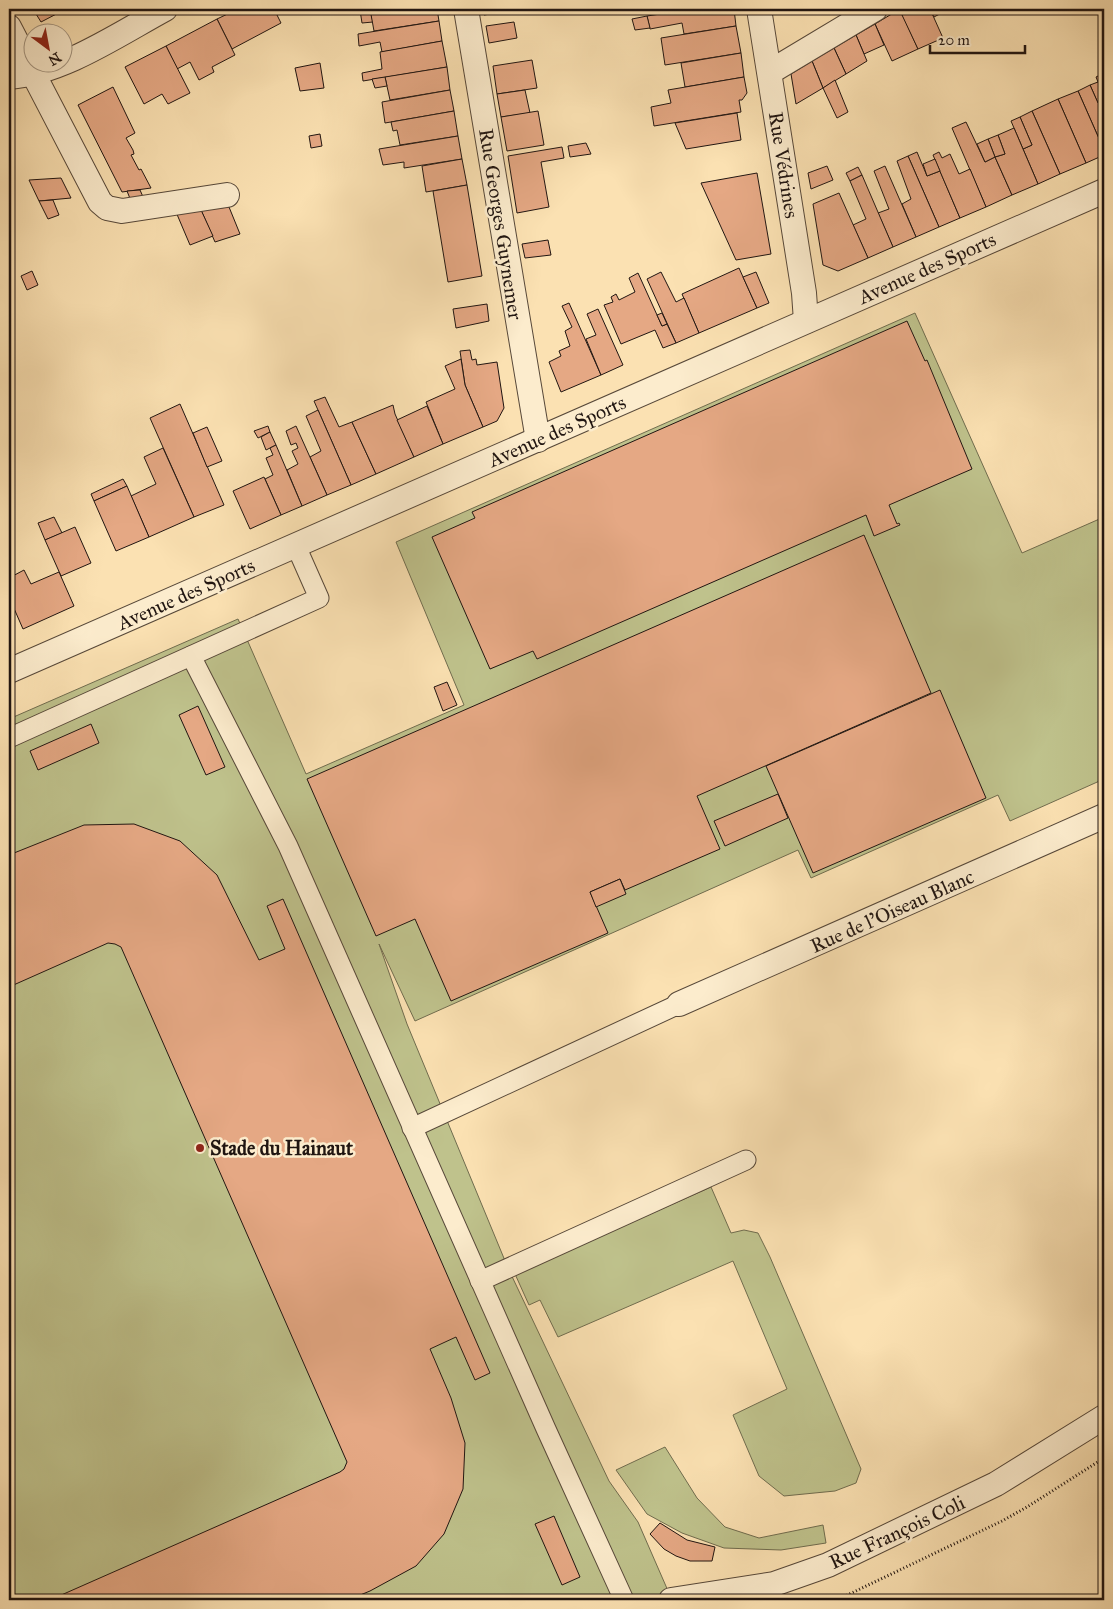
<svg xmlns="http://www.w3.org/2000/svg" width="1113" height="1609" font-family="'IM FELL Great Primer',serif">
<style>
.green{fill:#bfc28c;stroke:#706c4e}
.building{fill:#e5a884;stroke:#201511}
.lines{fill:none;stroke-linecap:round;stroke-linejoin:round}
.pedestrian-casing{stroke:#574839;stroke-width:21}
.minor-casing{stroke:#574839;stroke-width:26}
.path{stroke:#201511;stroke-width:3;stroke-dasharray:1 2.5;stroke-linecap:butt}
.pedestrian{stroke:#fceccd;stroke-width:19}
.minor{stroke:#fceccd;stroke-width:24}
.poi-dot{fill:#8f2418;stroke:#fceccd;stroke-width:2}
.labels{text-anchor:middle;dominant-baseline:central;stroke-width:5;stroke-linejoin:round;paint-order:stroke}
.street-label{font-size:20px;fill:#201511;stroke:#fceccd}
.poi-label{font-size:20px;font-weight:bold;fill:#201511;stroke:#fceccd;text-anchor:start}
</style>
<rect width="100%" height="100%" fill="#fbe1b2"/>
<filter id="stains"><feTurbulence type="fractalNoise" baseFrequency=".004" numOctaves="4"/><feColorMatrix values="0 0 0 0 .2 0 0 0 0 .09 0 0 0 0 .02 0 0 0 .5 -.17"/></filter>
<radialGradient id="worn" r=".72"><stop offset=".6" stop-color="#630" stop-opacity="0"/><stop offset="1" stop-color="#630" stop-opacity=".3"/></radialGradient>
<g class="green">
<path d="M915,313L1022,553L1104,517V779L1010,821L998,795L811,878L798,850L415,1021L379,944L407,1024L508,1268L609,1481L638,1522L672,1600H9V719L238,619L306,774L464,705L396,542Z"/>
<path d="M711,1187L731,1233L744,1230L758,1233L770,1257L861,1469L856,1483L835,1491L784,1496L759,1476L733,1415L787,1389L733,1261L558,1337L540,1300L529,1305L515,1274Z"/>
<path d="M665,1447L697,1498L725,1527L759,1538L823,1525L826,1543L781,1550L724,1548L682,1533L647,1514L616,1470Z"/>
</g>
<g class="building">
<path d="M33,9H66L41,22Z"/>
<path d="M238,9H274L281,23L232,49L217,19Z"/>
<path d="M370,9L373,22L362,23L360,10Z"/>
<path d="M370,9H437L439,21L374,31Z"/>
<path d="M483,9H515V10L484,15Z"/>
<path d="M656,9H694L657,15Z"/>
<path d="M694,9H734L736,26L684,34L682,23L650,29L647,16Z"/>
<path d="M900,9L918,49L892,61L875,24Z"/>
<path d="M916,9H930L943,38L918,49L902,15Z"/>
<path d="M930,9H949L934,17Z"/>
<path d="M647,16L650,28L635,30L632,19Z"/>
<path d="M217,19L235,55L212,67L214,72L199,80L190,62L177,69L166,46Z"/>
<path d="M439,21L442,41L382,52L380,42L359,46L358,34Z"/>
<path d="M514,22L517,38L489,43L486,26Z"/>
<path d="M875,24L884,45L864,54L856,35Z"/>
<path d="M736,26L741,53L665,65L661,38Z"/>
<path d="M856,35L867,61L846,74L834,48Z"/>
<path d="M442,41L447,67L363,81L362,73L382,69L380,52Z"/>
<path d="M166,46L190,93L168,104L162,94L144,104L125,67Z"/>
<path d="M834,48L846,74L823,88L812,61Z"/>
<path d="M741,53L744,77L685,87L681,63Z"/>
<path d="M532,60L537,88L497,94L493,66Z"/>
<path d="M812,61L823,88L796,104L791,74Z"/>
<path d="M320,63L324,88L300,91L295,68Z"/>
<path d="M447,67L450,90L390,100L385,77Z"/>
<path d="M1104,73V97L1096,77Z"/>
<path d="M385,77L387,86L375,88L372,79Z"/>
<path d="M744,77L747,93L742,100H739L741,112L654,126L651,107L671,103L668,90Z"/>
<path d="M835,80L848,112L837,118L823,88Z"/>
<path d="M1098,82L1104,97V100L1098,103L1090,85Z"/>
<path d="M1090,85L1098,103L1104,100V150L1078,91Z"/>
<path d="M113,87L135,133L126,138L133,150L134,154L131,155L139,170L141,169L151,188L122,192L78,105Z"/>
<path d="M450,90L454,111L385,123L382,102Z"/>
<path d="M525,90L530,113L501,117L497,94Z"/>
<path d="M1078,91L1104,150V155L1086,163L1058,99Z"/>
<path d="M1058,99L1086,163L1060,174L1032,111Z"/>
<path d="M454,111L458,136L400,145L397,130L393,131L391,122Z"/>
<path d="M538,111L544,145L507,151L501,117Z"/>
<path d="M1032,111L1060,174L1038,184L1023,149L1032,145L1020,117Z"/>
<path d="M737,113L741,140L686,149L675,123Z"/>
<path d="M9,117L13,151L9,152Z"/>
<path d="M1020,117L1032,145L1023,149L1011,121Z"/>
<path d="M966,122L985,162L995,157L1012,195L986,207L952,128Z"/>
<path d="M1014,128L1038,184L1012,195L995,157L1005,154L998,135Z"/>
<path d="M320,134L322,146L311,148L309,136Z"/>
<path d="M998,135L1005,154L995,157L988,139Z"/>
<path d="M458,136L462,159L404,168V162L383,165L379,149Z"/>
<path d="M988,139L995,157L985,162L977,144Z"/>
<path d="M586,143L591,154L570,157L568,146Z"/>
<path d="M562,147L564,158L541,162L549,207L517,213L508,156Z"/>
<path d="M917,152L927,176L940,171L960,218L939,227L908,156Z"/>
<path d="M939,152L942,158L950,154L959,174L970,169L986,207L960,218L933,155Z"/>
<path d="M908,156L939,227L916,237L902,204L911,199L897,161Z"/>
<path d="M462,159L467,185L426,192L422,166Z"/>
<path d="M935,159L940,171L927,176L923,164Z"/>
<path d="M827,166L833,180L811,189L808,173Z"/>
<path d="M885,166L916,237L893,247L878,213L889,209L874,171Z"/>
<path d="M858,167L862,175L850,181L846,173Z"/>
<path d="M757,173L771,254L736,260L701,183Z"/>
<path d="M862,175L893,247L868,258L853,225L866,219L850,181Z"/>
<path d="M61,178L71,198L39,201L29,180Z"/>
<path d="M467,185L482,276L448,282L433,191Z"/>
<path d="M140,190L144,199L131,201L127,191Z"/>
<path d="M839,193L868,258L838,271L823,265L813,204Z"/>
<path d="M53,200L59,215L48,219L39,201Z"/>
<path d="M229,207L240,234L215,242L201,210Z"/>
<path d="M201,210L213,236L190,245L176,212Z"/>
<path d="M548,240L551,255L525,258L522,244Z"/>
<path d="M739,268L757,308L699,333L682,294Z"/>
<path d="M32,271L38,285L27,290L21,276Z"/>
<path d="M661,272L676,302L684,298L699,333L676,343L647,279Z"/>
<path d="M756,272L769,303L757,308L743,277Z"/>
<path d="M638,273L662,326L667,324L676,343L663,348L655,330L621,344L604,305L613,302L611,297L616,294L619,300L635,292L629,278Z"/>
<path d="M569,303L601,375L561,392L549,362L561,356L559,351L570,346L565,331L572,327L562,306Z"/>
<path d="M487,304L489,321L456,328L453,309Z"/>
<path d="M598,309L623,365L601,375L586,339L596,335L587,314Z"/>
<path d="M662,313L667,324L662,326L657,315Z"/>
<path d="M907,321L925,361L927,360L972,469L889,505L897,524L899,523L900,525L874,536L866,515L537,659L533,651L490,669L432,537L475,518L472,512Z"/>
<path d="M470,350L472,360L476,359L477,365L497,362L504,408L497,421L483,427L465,385L460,351Z"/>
<path d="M461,359L465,385L483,427L443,444L426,402L455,389L445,366Z"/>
<path d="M325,397L339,427L352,422L376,474L351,485L314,401Z"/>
<path d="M180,404L224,505L194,517L150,418Z"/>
<path d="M393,405L395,414L414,457L376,474L352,422Z"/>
<path d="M427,406L443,444L414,457L397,420Z"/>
<path d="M318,410L351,485L327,495L310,457L321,451L306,416Z"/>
<path d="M268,426L270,432L258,438L254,431Z"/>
<path d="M296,426L327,495L302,506L287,470L298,464L292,451L298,448L296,443L291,445L286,431Z"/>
<path d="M207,427L222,461L207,467L193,433Z"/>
<path d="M270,432L276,445L266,450L261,437Z"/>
<path d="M276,445L302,506L281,515L265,479L273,475L266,458L273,455L270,448Z"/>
<path d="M163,448L194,517L149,537L131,496L156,484L144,457Z"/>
<path d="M264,477L281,515L250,529L233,491Z"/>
<path d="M123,479L127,486L94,501L91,494Z"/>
<path d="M127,486L149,537L116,551L94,501Z"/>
<path d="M54,517L62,533L45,540L38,523Z"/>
<path d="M75,527L91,563L61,576L45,540Z"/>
<path d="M864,535L931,693L697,796L720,849L625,890L620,879L590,892L608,933L451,1001L415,919L376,936L307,779Z"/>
<path d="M24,570L31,584L59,572L74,606L23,629L9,597V578Z"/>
<path d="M447,682L457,705L443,711L434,687Z"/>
<path d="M940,690L986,798L813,873L766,766Z"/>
<path d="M198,706L225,767L206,775L179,715Z"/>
<path d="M91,724L99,743L38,770L30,751Z"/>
<path d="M778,794L788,818L725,846L714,821Z"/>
<path d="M134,824L180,841L217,875L259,960L285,949L267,906L283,899L490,1373L475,1380L456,1337L430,1349L451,1398L465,1443L463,1489L444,1534L416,1566L370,1591L348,1600H50L340,1472L344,1469L347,1462L121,947L115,944L108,943L9,987V855L84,825Z"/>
<path d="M620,879L626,894L596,907L590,892Z"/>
<path d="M554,1516L580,1577L562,1585L535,1524Z"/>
<path d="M660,1523L687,1540L715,1547L712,1561H690L676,1556L664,1549L650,1534Z"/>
</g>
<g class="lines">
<g class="pedestrian-casing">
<g id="pedestrian">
<path d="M191,656L288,846L546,1429L624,1600"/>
<path d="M9,738L319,598L296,546"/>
<path d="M412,1128L679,1004"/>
<path d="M480,1281L746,1160"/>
</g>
</g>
<g class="minor-casing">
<g id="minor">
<path d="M466,9L538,440"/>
<path d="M759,9L804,293L806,321"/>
<path d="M9,27L100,202L107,208L122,211L227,195"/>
<path d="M770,72L875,9"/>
<path d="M9,77C64,72 117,35 165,9"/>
<path d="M9,671L1104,191"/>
<path d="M679,1004L1104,816"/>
<path d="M671,1600L774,1584L828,1565L996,1484L1104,1417"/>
</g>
</g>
<path class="path" d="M837,1600L1002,1521L1027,1507L1104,1458"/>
<use href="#pedestrian" class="pedestrian"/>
<use href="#minor" class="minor"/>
</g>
<circle class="poi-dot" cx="200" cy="1148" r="5"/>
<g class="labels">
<g class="street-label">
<text transform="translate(784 165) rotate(81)">Rue Védrines</text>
<text transform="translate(501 224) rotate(81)">Rue Georges Guynemer</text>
<text transform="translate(927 268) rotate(-24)">Avenue des Sports</text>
<text transform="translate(557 431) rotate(-24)">Avenue des Sports</text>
<text transform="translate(186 594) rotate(-24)">Avenue des Sports</text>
<text transform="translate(892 911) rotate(-24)">Rue de l'Oiseau Blanc</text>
<text transform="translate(897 1532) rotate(-25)">Rue François Coli</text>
</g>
<g class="poi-label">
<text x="210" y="1148">Stade du Hainaut</text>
</g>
</g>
<rect width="1113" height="1609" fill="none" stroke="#fbe1b2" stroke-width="30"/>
<rect x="10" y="10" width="1093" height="1589" fill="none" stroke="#201511" stroke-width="2.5"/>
<rect x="15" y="15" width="1083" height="1579" fill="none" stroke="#201511"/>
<g transform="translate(48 48) rotate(148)"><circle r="24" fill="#fceccd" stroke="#a49682"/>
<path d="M0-4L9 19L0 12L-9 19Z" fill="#8f2418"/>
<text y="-8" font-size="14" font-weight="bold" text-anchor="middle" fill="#201511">N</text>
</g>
<path d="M930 45v8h95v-8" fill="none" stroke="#201511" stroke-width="2.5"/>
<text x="938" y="45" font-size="15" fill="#201511" stroke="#fceccd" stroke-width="4" paint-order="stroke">20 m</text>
<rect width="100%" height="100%" filter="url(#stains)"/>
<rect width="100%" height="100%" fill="url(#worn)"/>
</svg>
